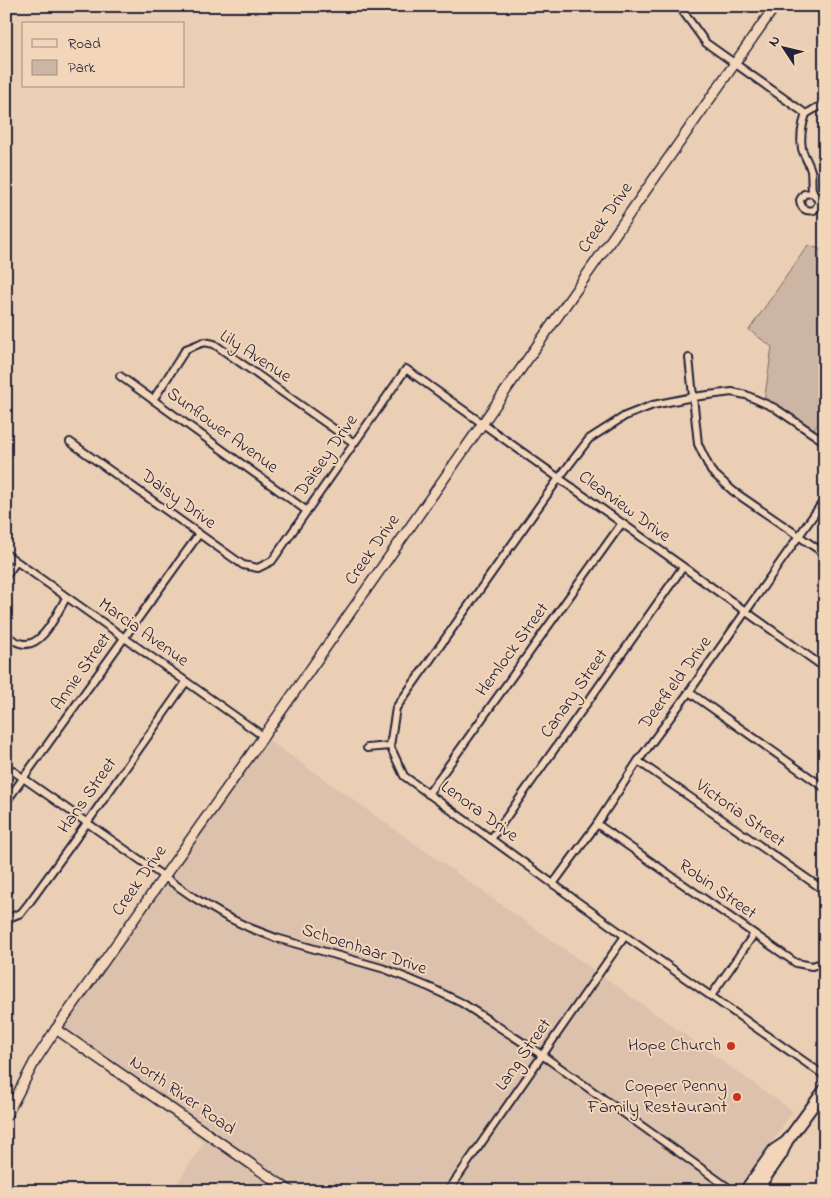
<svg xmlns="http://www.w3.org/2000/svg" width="831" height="1197" font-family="'Indie Flower',sans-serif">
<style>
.built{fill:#dcc2ac}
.green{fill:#cdb5a3;stroke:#786c6f}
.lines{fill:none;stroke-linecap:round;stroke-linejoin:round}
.street-casing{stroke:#22223b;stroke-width:10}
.secondary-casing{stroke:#22223b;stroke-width:12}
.primary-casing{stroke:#22223b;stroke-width:14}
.street{stroke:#f3d6ba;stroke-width:6}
.secondary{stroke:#f3d6ba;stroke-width:9}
.primary{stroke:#f3d6ba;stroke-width:10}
.poi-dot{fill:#c8321e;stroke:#f3d6ba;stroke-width:2}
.labels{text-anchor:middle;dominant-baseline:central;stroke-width:4;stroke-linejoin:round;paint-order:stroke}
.street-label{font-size:18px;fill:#22223b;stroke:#f3d6ba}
.poi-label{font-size:18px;fill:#22223b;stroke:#f3d6ba;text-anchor:end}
</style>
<rect width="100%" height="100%" fill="#ebcfb5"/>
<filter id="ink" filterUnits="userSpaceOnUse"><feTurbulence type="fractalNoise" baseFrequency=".02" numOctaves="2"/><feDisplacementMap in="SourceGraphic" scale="10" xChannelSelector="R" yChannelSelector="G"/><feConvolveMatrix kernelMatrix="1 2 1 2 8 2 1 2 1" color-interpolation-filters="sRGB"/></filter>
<g filter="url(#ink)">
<path class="built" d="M263,736L793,1111L739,1191H172L204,1142L56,1029Z"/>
<path class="green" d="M808,245L825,251V415L811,433L764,402L772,347L749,330Z"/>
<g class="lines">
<g class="street-casing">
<g id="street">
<path d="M679,6L706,43L806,114"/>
<path d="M806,114C802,125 800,137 802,149C804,156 809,163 811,171C812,177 811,184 812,190C814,198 824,200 814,210C806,212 801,209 800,200L804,194L812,193"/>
<path d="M806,114L816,108L825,105"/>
<path d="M689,358L698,444L711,471L733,491L825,554"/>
<path d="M120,376L307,511"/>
<path d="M153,400L186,349L204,342L214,344L354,443"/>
<path d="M70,442L243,565L258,568L272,561L406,369L825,668"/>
<path d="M825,442L775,408L746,395L732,392L693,397L653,405L625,416L589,439L559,478L396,708L390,746L404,776L625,936L825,1076"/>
<path d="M6,554L263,736"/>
<path d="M6,576L16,562"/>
<path d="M6,635C10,638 15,642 20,643C41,651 57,613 66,598"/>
<path d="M689,692L825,788"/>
<path d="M367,748L390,746"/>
<path d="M638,761L825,891"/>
<path d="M6,766L193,897L225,916L250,928L276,938L385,969L431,988L462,1003L542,1055L733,1191"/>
<path d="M428,794L622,523"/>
<path d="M6,802L199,534"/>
<path d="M597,824L796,963L812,966L825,962"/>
<path d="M491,839L683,567"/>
<path d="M553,884L597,824L638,761L689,692L825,499"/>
<path d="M6,919L21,913L29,903L87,823L186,682"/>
<path d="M711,996L754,934"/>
<path d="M448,1191L625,936"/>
</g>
</g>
<g class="secondary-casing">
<g id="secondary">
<path d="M56,1029L290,1191"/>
<path d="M6,1116L35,1061L56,1029L249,757L775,6"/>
</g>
</g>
<g class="primary-casing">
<g id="primary">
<path d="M745,1191L774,1150L786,1142"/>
<path d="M756,1191L781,1155L787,1141L825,1089"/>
</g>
</g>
<use href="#street" class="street"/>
<use href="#secondary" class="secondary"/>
<use href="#primary" class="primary"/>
</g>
</g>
<g class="poi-dot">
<circle cx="731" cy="1046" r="5"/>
<circle cx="737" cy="1097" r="5"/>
</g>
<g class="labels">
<g class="street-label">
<text transform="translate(606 218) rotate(-55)">Creek Drive</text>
<text transform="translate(255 357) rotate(33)">Lily Avenue</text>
<text transform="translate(222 431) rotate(36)">Sunflower Avenue</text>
<text transform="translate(327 456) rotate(-55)">Daisey Drive</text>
<text transform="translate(178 500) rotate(36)">Daisy Drive</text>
<text transform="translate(624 507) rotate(36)">Clearview Drive</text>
<text transform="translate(373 550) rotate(-55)">Creek Drive</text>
<text transform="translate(143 633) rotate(35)">Marcia Avenue</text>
<text transform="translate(513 650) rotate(-54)">Hemlock Street</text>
<text transform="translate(82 672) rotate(-55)">Annie Street</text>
<text transform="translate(676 683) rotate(-54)">Deerfield Drive</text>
<text transform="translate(575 694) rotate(-55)">Canary Street</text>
<text transform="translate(88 796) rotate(-55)">Hans Street</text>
<text transform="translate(479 812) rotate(36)">Lenora Drive</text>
<text transform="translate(740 814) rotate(35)">Victoria Street</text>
<text transform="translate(140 881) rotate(-55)">Creek Drive</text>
<text transform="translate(717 890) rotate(35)">Robin Street</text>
<text transform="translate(364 950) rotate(18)">Schoenhaar Drive</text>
<text transform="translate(524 1055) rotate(-55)">Lang Street</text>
<text transform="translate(182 1096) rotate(35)">North River Road</text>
</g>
<g class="poi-label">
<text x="721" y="1046">Hope Church</text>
<text x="727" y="1087">Copper Penny<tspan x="727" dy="21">Family Restaurant</tspan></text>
</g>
</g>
<rect width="831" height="1197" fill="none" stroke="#f3d6ba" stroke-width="25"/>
<rect x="12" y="12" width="806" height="1172" fill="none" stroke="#22223b" stroke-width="2" filter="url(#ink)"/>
<rect x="22" y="22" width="162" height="65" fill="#f3d6ba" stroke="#9f8e87"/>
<rect x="32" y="39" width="25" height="8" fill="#f3d6ba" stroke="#9f8e87"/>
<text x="68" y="48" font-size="15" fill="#22223b">Road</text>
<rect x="32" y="60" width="25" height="15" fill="#cdb5a3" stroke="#9f8e87"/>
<text x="68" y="72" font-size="15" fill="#22223b">Park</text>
<g transform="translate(784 48) rotate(305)" stroke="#f3d6ba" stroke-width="4" paint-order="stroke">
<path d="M0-4L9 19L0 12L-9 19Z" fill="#22223b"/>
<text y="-8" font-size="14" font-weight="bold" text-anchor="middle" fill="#22223b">N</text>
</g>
</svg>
